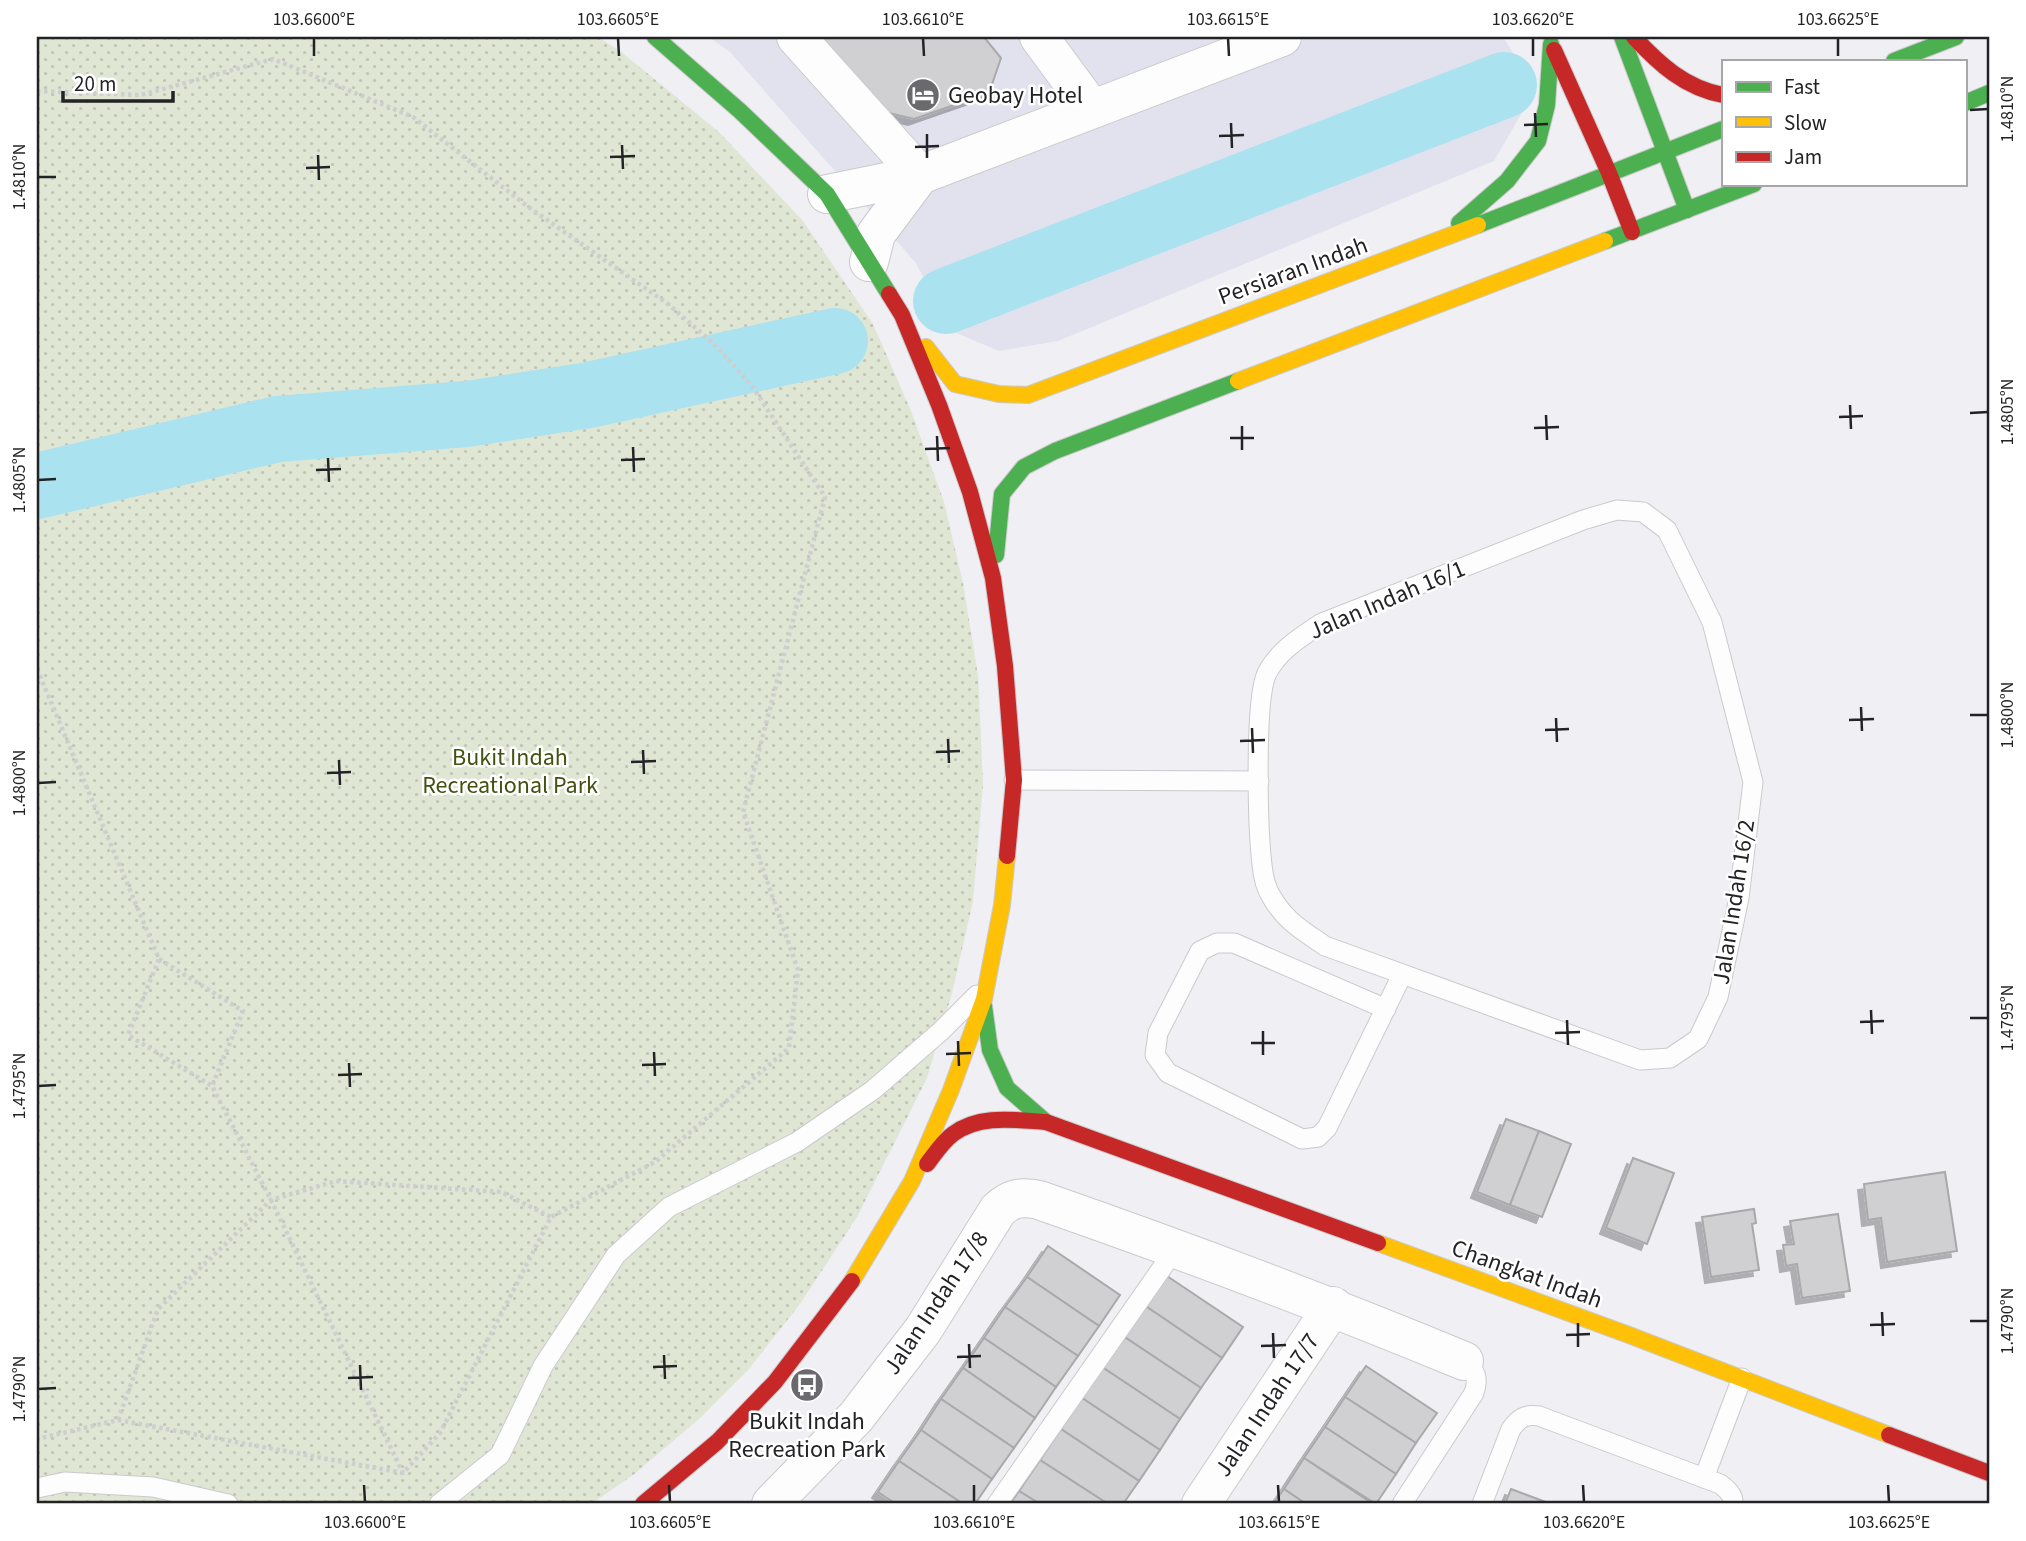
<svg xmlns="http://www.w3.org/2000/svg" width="2026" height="1541" font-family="'Source Sans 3',sans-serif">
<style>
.built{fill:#e2e2ee}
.grass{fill:url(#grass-dots)}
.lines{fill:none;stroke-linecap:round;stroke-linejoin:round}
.river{stroke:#aae2ef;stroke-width:66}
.building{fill:#d0d0d3;stroke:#a9a9ac;stroke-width:2;filter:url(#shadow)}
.lane-casing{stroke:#cacacd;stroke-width:21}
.street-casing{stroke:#cacacd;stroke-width:40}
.fast-casing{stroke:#cacacd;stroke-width:18}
.slow-casing{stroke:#cacacd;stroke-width:18}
.jam-casing{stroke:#cacacd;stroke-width:18}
.path{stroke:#cececf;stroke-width:4.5;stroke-dasharray:3.5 3.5;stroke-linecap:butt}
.lane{stroke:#fdfdfd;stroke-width:19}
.street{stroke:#fdfdfd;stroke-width:38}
.fast{stroke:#4caf50;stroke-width:16}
.slow{stroke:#ffc107;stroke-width:16}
.jam{stroke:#c62828;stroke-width:16}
.ticks{fill:none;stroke:#232326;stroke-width:2.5}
.labels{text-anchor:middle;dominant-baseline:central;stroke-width:5;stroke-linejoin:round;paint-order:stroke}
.poi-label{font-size:24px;fill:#232326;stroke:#fff;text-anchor:start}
.street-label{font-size:24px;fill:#232326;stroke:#fff}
.park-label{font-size:24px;fill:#435210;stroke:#fff}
.neatline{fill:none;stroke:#232326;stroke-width:2.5}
.ticks-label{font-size:18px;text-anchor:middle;fill:#232326}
</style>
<defs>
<pattern id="grass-dots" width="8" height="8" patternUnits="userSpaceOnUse" patternTransform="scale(1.75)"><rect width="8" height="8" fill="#e0e6d4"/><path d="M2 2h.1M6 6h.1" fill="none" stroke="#c0c5b6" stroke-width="1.8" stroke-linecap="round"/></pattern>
<filter id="shadow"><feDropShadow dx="-6" dy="6" stdDeviation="0" flood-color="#0004"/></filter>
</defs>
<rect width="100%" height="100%" fill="#efeff4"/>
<path class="built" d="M709,37H1503L1519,62L1523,111L1494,161L1058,341L999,351L954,332L915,262L730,52Z"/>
<path class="grass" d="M37,37H598L620,51L719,132L803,221L873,324L911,411L944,502L963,583L978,675L983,784L973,901L952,993L927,1078L857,1217L800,1304L748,1370L699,1419L633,1475L591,1504H37Z"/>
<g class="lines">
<g class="river">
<path d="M946,301L1504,85"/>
<path d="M37,486L278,429L467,414L589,395L835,341"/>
</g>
</g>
<g class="building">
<path d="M818,37H984L1001,58L989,93L914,119L872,109Z"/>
<path d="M1506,1119L1539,1131L1510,1205L1477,1192Z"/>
<path d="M1539,1131L1571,1144L1542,1217L1510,1205Z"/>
<path d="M1633,1158L1674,1173L1647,1244L1606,1228Z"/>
<path d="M1945,1172L1957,1251L1887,1262L1881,1218L1868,1220L1864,1184Z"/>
<path d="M1754,1209L1756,1223L1752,1224L1759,1270L1711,1277L1702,1217Z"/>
<path d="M1838,1214L1850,1291L1802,1298L1797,1264L1786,1266L1783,1245L1794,1244L1790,1221Z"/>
<path d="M1048,1246L1120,1295L1099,1326L1027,1277Z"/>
<path d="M1164,1274L1243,1327L1222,1358L1144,1305Z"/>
<path d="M1027,1277L1099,1326L1078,1356L1005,1307Z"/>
<path d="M1144,1305L1222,1358L1201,1388L1123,1336Z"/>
<path d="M1005,1307L1078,1356L1056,1387L984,1338Z"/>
<path d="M1123,1336L1201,1388L1180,1419L1102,1367Z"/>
<path d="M984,1338L1056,1387L1035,1418L963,1368Z"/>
<path d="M1366,1366L1437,1413L1416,1443L1345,1397Z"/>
<path d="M1102,1367L1180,1419L1160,1450L1082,1398Z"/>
<path d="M963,1368L1035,1418L1014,1448L941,1399Z"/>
<path d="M1345,1397L1416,1443L1396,1474L1325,1427Z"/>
<path d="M1082,1398L1160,1450L1139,1481L1061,1429Z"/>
<path d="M941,1399L1014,1448L992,1479L921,1430Z"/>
<path d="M1325,1427L1396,1474L1376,1504L1304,1458Z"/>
<path d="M1061,1429L1139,1481L1123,1504H1108L1040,1460Z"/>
<path d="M921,1430L992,1479L975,1504H963L899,1461Z"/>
<path d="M1304,1458L1373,1504H1306L1284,1489Z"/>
<path d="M1040,1460L1108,1504H1040L1019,1491Z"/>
<path d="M899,1461L963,1504H896L878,1492Z"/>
<path d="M1284,1489L1306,1504H1273Z"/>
<path d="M1511,1489L1551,1504H1505Z"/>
<path d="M1019,1491L1040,1504H1010Z"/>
</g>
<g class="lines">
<g class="lane-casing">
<g id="lane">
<path d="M1617,510L1643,512L1667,530L1712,622L1753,782L1739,898L1718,997L1698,1039L1670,1058L1640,1060L1325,946C1302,930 1285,921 1271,896C1266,888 1263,875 1262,865C1258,831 1254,700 1267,673C1279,650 1301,637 1322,623L1583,520Z"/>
<path d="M1014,780L1259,781"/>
<path d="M1386,1009L1234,943H1217L1200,951L1158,1033L1155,1055L1168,1073L1302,1139L1318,1137L1327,1128L1402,975"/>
<path d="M1704,1478L1742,1378"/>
<path d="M37,1488L65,1482L153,1487L228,1504"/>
<path d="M439,1504L500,1455L543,1366L616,1255L669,1207L797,1142L873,1090L941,1031L977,995"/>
<path d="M997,1504L1176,1248"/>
<path d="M1402,1504L1474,1393C1479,1378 1476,1371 1464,1361"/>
<path d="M1482,1504L1511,1429C1519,1418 1525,1414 1539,1416L1720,1484C1727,1489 1734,1495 1733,1504"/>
</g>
</g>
<g class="street-casing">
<g id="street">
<path d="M796,37L920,175"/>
<path d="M1039,37L1092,109"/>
<path d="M827,194L920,175L1282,37"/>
<path d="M869,262L876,234L920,175"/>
<path d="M771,1504L856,1417L923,1330L998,1210C1011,1198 1021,1196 1039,1200C1182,1250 1324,1303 1464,1361"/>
<path d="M1201,1504L1333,1306"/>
</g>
</g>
<g class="fast-casing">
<g id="fast">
<path d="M655,37L740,111L827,194L889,294"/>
<path d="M1622,37L1687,210"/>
<path d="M1894,61L1956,37"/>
<path d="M1965,103L1989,93"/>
<path d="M1459,223L1507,181L1538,141L1547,105L1551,44"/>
<path d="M1478,225L1723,129"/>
<path d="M1605,241L1754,184"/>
<path d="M996,555L1002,494L1024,467L1055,451L1238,381"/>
<path d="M984,1006L990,1050L1007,1088L1046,1122"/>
</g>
</g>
<g class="slow-casing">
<g id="slow">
<path d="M926,347L955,384L999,394L1028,395L1478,225"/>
<path d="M1238,381L1605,241"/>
<path d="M1378,1243L1629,1335L1889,1435"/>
<path d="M852,1281L912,1181L951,1090L984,999L1002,905L1007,856"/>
</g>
</g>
<g class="jam-casing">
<g id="jam">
<path d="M1634,37C1659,64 1685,88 1723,95"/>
<path d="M1554,50L1609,173L1632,232"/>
<path d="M889,294L902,315L939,405L970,492L993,578L1005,666L1014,780L1007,856"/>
<path d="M927,1164C935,1154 942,1142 953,1134C979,1114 1015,1120 1046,1122L1378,1243"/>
<path d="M1889,1435L1989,1473"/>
<path d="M643,1504L717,1442L775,1382L852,1281"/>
</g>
</g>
<g class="path">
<path d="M37,91L141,95L273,59L413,117L527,206L668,304L713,343L752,386L825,497L743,812L798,970L789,1048L655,1162L551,1217L440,1433L403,1473L118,1420L37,1439"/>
<path d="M37,669L159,959L128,1035L212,1086L271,1200L403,1473"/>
<path d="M159,959L243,1011L212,1086"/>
<path d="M118,1420L158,1309L271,1200L336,1181L501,1192L551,1217"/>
</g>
<use href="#lane" class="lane"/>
<use href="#street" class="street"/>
<use href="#fast" class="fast"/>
<use href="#slow" class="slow"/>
<use href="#jam" class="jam"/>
</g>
<path class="ticks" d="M314,38V56M618,38L619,56M923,38L924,56M1228,38L1229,56M1533,38V56M1838,38V56M1970,110L1988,109M1535,113L1536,137M1231,123L1232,148M1524,125L1548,124M927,134V158M1219,136L1244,135M622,145L623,169M915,147L939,146M318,155L319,180M610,157L635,156M306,168L330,167M38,177H56M1850,405L1851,429M1970,413L1988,412M1546,415L1547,440M1839,417L1863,416M1242,426V450M1534,428L1559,427M937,436L938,461M1230,438H1254M633,447L634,472M925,449L950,448M328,458L329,482M621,460L645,459M316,470L341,469M38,480L56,479M1861,707L1862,731M1970,715H1988M1556,718L1557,742M1849,720L1874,719M1252,728L1253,753M1545,730L1569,729M948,739L949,763M1240,741L1265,740M643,750L644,774M936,752L960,751M339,760L340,785M631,762L656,761M327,773L351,772M38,783L56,782M1871,1010L1872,1034M1970,1018H1988M1567,1020L1568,1045M1860,1022L1884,1021M1263,1031V1055M1555,1033L1580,1032M958,1041L959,1066M1251,1043H1275M654,1052L655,1076M946,1054L971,1053M349,1063L350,1087M642,1065L666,1064M338,1075L362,1074M38,1086L56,1085M1882,1312L1883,1336M1970,1321H1988M1578,1323V1347M1870,1325L1895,1324M1273,1333L1274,1358M1566,1335L1590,1334M969,1344L970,1368M1261,1346L1286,1345M664,1355L665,1379M957,1357L981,1356M360,1365L361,1390M653,1367L677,1366M348,1378L373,1377M38,1389L56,1388M364,1485L365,1502M669,1485L670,1502M974,1485V1502M1278,1485L1279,1502M1583,1485L1584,1502M1888,1485L1889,1502"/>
<defs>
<g id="hotel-disc" transform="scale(1.75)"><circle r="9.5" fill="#6a6a6e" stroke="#fff"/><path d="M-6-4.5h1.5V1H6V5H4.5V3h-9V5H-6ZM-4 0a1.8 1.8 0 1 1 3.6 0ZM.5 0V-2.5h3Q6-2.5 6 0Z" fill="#fff"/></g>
<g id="bus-disc" transform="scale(1.75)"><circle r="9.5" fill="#6a6a6e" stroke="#fff"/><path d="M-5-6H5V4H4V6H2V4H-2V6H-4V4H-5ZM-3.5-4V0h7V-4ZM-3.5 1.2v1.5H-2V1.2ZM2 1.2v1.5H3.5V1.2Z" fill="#fff"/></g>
</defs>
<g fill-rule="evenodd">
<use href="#hotel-disc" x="923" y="95"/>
<use href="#bus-disc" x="807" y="1385"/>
</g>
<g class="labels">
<g class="poi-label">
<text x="948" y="95">Geobay Hotel</text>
<text x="807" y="1421" text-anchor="middle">Bukit Indah<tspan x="807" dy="28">Recreation Park</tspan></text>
</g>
<g class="street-label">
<text transform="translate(1293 271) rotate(-20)">Persiaran Indah</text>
<text transform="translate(1387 600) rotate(-23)">Jalan Indah 16/1</text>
<text transform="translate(1734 902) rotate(-81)">Jalan Indah 16/2</text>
<text transform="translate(1527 1274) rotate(20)">Changkat Indah</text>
<text transform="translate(936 1303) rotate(-56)">Jalan Indah 17/8</text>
<text transform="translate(1267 1405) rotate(-56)">Jalan Indah 17/7</text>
</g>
<g class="park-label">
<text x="510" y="757">Bukit Indah<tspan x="510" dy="28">Recreational Park</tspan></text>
</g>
</g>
<rect width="2026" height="1541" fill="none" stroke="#ffffff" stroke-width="77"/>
<rect x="1722" y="60" width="245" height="126" fill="#ffffff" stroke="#a7a7a8" stroke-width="2"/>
<rect x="1736" y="82" width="35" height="10" fill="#4caf50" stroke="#a7a7a8" stroke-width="2"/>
<text x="1784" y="94" font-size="21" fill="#232326">Fast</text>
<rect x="1736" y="117" width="35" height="10" fill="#ffc107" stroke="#a7a7a8" stroke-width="2"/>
<text x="1784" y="130" font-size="21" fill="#232326">Slow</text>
<rect x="1736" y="152" width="35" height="10" fill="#c62828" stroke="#a7a7a8" stroke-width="2"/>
<text x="1784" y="164" font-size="21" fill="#232326">Jam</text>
<path d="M63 91v10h110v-10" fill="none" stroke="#232326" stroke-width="3.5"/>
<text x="74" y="91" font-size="21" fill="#232326" stroke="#ffffff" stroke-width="5" paint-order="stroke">20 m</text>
<rect x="38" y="38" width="1950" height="1464" class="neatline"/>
<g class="ticks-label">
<text x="314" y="25">103.6600°E</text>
<text x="618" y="25">103.6605°E</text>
<text x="923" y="25">103.6610°E</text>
<text x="1228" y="25">103.6615°E</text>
<text x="1533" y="25">103.6620°E</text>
<text x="1838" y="25">103.6625°E</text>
<text transform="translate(2007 109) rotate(-90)" y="6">1.4810°N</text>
<text transform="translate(19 177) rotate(-90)" y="6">1.4810°N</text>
<text transform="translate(2007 412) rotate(-90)" y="6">1.4805°N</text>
<text transform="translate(19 480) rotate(-90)" y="6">1.4805°N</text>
<text transform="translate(2007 715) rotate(-90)" y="6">1.4800°N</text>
<text transform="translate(19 783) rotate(-90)" y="6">1.4800°N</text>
<text transform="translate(2007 1018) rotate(-90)" y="6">1.4795°N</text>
<text transform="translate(19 1086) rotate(-90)" y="6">1.4795°N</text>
<text transform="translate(2007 1321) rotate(-90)" y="6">1.4790°N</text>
<text transform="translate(19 1389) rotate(-90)" y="6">1.4790°N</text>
<text x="365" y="1528">103.6600°E</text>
<text x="670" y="1528">103.6605°E</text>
<text x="974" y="1528">103.6610°E</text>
<text x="1279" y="1528">103.6615°E</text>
<text x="1584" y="1528">103.6620°E</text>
<text x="1889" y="1528">103.6625°E</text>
</g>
</svg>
